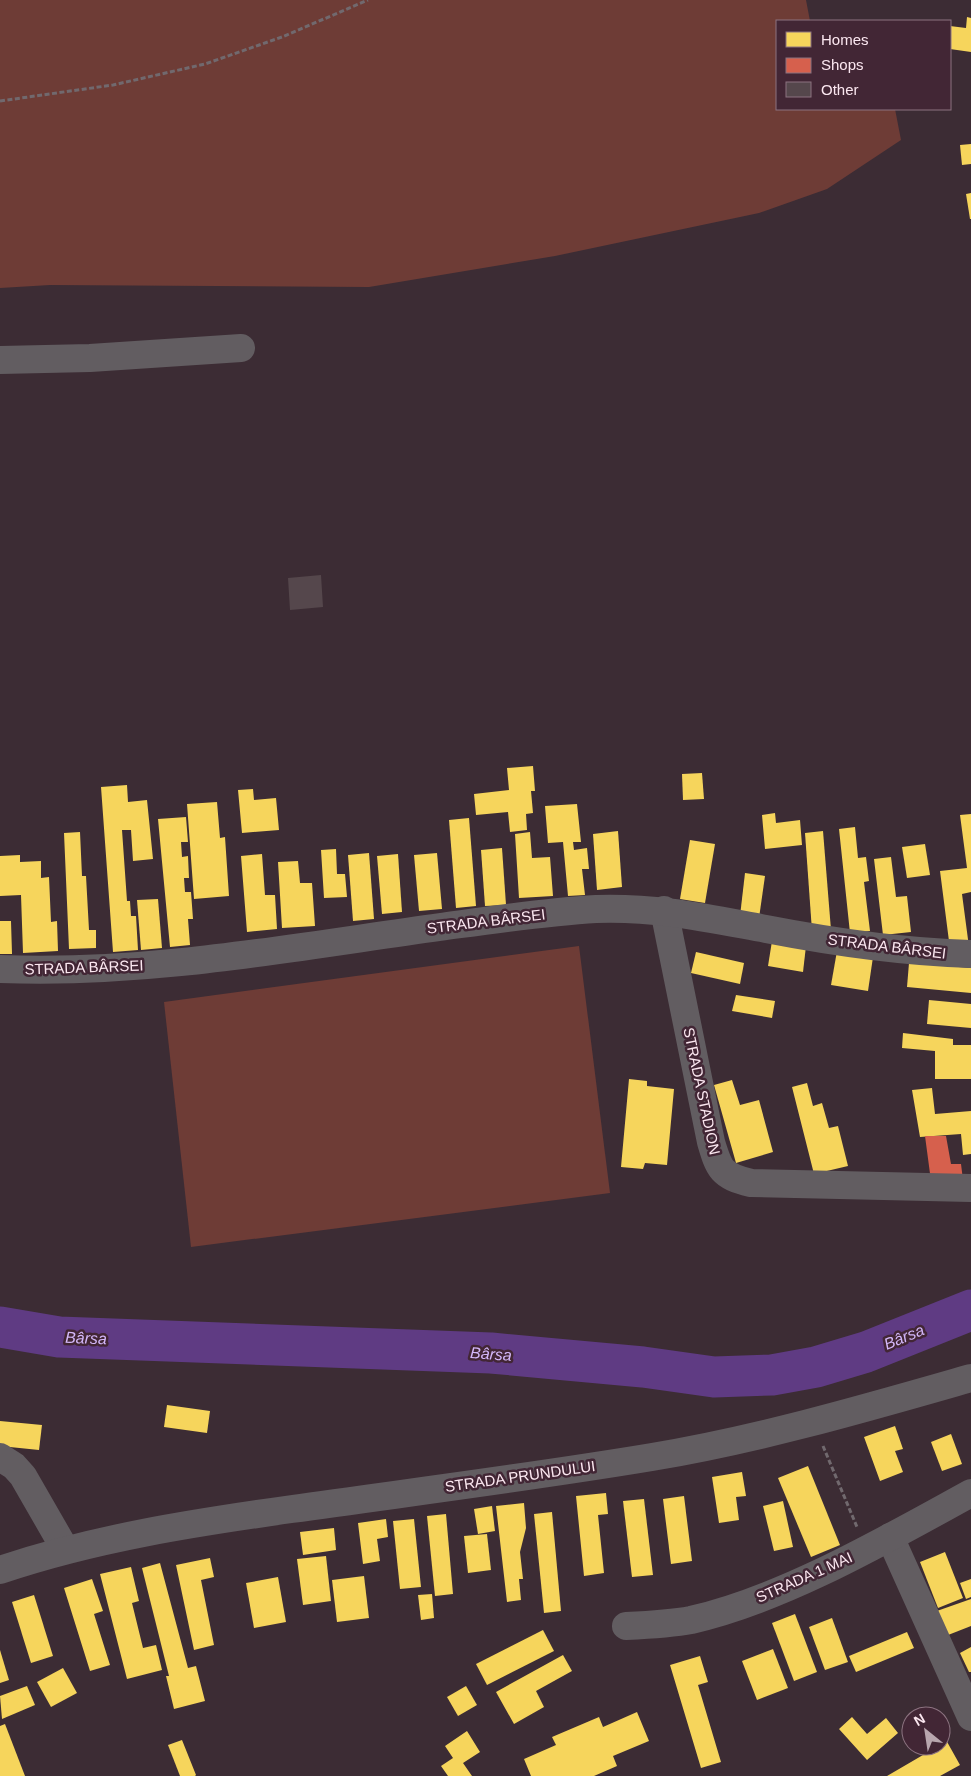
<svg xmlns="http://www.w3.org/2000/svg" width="971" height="1776" font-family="Helvetica,sans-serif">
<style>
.green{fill:#6e3c36}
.homes{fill:#f6d55c}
.shops{fill:#d6604d}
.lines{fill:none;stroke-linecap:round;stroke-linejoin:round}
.river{stroke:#5f3b83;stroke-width:41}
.building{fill:#55474c}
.path{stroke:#71696e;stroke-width:3;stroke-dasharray:5 2.5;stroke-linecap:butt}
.minor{stroke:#625d61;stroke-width:28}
.labels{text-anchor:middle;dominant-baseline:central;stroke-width:5;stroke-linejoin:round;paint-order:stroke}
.street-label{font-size:15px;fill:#fbe7f0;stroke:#422635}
.water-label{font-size:16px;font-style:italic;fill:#d3b7f9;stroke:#422635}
</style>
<rect width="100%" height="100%" fill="#3c2c34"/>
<g class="green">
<path d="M0,0H806L810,21H777V109H895L901,140L827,189L759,213L555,256L369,287L50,285L0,288Z"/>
<path d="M579,946L610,1193L191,1247L164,1002Z"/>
</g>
<g class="homes">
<path d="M967,17L971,18V52L950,49V26L966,28Z"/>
<path d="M971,144V164L962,165L960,145Z"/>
<path d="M971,193V219H970L966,194Z"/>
<path d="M533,766L535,791H531L533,813L526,814L527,830L510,832L508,812L476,815L474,794L509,790L507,768Z"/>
<path d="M702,773L704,799L683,800L682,774Z"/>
<path d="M127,785L128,802L147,800L153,859L133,861L131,830H122L127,901H130L131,916H136L138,950L113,952L101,787Z"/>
<path d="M253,789L254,800L276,798L279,830L242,833L238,790Z"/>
<path d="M217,802L220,838L225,837L229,896L194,899L187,804Z"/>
<path d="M577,804L581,842H573L574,850L587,848L589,869H582L585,895L568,896L563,842L548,843L545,806Z"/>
<path d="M775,813L776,823L800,820L802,845L765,849L762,815Z"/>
<path d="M971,814V892L962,894L969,947L950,949L940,871L967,868L960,815Z"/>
<path d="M186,817L188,842H181L182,857L188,856L189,878H184L185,892H191L193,919H188L190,945L170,947L158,819Z"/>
<path d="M469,818L476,906L456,908L449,820Z"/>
<path d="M855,827L858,858L866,857L869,881L864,882L870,931L850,933L839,829Z"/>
<path d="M618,831L622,887L597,890L593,834Z"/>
<path d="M823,831L831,930L812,931L805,833Z"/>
<path d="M80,832L82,876H86L89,930H96V948L69,949L64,833Z"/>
<path d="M530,832L532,858L550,857L553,896L519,898L515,834Z"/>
<path d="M690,840L715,844L705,903L680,899Z"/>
<path d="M925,844L930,875L907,878L902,847Z"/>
<path d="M502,848L506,905L485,906L481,850Z"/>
<path d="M336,849L337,874H345L347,897L324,898L321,850Z"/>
<path d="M369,853L374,919L353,921L348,855Z"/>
<path d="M437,853L442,909L419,911L414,855Z"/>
<path d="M262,854L265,895H275L277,929L247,932L241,856Z"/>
<path d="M398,854L402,912L382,914L377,856Z"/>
<path d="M20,855V862L41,861V878L49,877L51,922L57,921L58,951L23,953L21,895L0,896V856Z"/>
<path d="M891,857L896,897L907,896L911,932L883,935L874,859Z"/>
<path d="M298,861L300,883H312L315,926L282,928L278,862Z"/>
<path d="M745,873L765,876L759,918L740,916Z"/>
<path d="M158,899L162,948L141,950L137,900Z"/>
<path d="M0,921H11L12,954H0Z"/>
<path d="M772,941L806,946L803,972L768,966Z"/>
<path d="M837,951L873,957L868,991L831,985Z"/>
<path d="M696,952L744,963L740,984L691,973Z"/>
<path d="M909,963L971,968V993L907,987Z"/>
<path d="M736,995L775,1001L772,1018L732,1011Z"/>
<path d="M929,1000L971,1004V1028L927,1024Z"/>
<path d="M903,1033L953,1039V1045H971V1079H935V1051L902,1048Z"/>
<path d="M629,1079L647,1081V1086L674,1089L667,1165L645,1163L643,1169L621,1167Z"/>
<path d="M732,1080L740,1105L759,1100L773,1152L736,1163L714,1085Z"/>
<path d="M807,1083L813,1106L822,1103L829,1128L838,1126L848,1166L814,1174L792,1087Z"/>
<path d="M932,1088L935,1114L971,1111V1154L963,1155L961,1134L920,1137L912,1090Z"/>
<path d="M167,1405L210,1411L207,1433L164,1427Z"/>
<path d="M0,1421L42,1425L39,1450L0,1446Z"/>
<path d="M895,1426L903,1449L895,1451L903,1472L880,1481L864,1437Z"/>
<path d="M951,1434L962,1464L942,1471L931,1442Z"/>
<path d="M808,1466L840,1545L811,1557L778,1478Z"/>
<path d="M742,1472L746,1496L736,1497L739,1520L719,1523L712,1477Z"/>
<path d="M606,1493L608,1514L598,1515L604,1573L584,1576L576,1496Z"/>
<path d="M684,1496L692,1561L671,1564L663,1499Z"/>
<path d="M644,1499L653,1575L632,1577L623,1501Z"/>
<path d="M783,1501L793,1547L774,1551L763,1506Z"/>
<path d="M524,1503L526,1528L520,1552L523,1579H519L521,1600L507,1602L496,1506Z"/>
<path d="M492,1506L495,1531L478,1534L474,1509Z"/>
<path d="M552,1512L561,1611L544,1613L534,1514Z"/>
<path d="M446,1514L453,1594L435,1596L427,1516Z"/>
<path d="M386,1519L388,1537L377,1539L380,1561L363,1564L358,1523Z"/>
<path d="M414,1519L421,1587L400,1589L393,1521Z"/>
<path d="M334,1528L336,1550L303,1555L300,1532Z"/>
<path d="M487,1534L491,1570L468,1573L464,1536Z"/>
<path d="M945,1552L963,1598L938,1608L920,1562Z"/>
<path d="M326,1556L331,1601L303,1605L297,1559Z"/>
<path d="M210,1558L214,1577L201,1580L214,1645L194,1650L176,1565Z"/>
<path d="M160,1563L188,1668L196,1666L205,1701L174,1709L166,1676H169L142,1568Z"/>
<path d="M131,1567L139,1601L132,1603L143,1648L156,1645L162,1670L127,1679L100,1574Z"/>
<path d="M364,1576L369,1618L337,1622L332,1580Z"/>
<path d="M278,1577L286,1622L254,1628L246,1583Z"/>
<path d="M92,1579L103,1611L94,1614L110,1665L90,1671L64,1588Z"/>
<path d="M971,1579V1597L966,1599L960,1583Z"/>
<path d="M432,1594L434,1618L421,1620L418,1595Z"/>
<path d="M34,1595L53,1656L31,1663L12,1602Z"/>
<path d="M971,1599V1626L943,1637L934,1612Z"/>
<path d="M795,1614L817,1672L794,1681L772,1623Z"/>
<path d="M832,1618L848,1662L825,1670L809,1627Z"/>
<path d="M543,1630L554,1651L487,1685L476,1664Z"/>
<path d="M907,1632L914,1648L856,1672L849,1656Z"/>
<path d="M971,1647V1672H969L960,1653Z"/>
<path d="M773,1649L788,1688L757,1700L742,1661Z"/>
<path d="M0,1650L9,1680L0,1683Z"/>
<path d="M563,1655L572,1671L536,1691L544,1707L514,1724L496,1692Z"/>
<path d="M700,1656L708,1682L698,1685L721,1762L701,1768L670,1665Z"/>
<path d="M63,1668L77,1693L51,1707L37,1682Z"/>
<path d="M27,1686L35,1705L2,1719L0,1696Z"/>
<path d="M466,1686L477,1705L458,1716L447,1697Z"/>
<path d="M637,1712L649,1741L613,1756L617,1766L594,1776H531L524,1759L556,1745L552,1737L599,1717L603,1727Z"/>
<path d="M852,1717L867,1734L886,1718L898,1733L867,1760L839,1729Z"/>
<path d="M5,1724L25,1776H0V1726Z"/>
<path d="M467,1731L480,1752L463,1763L472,1776H448L441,1766L453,1758L445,1746Z"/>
<path d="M941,1731L960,1765L940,1776H887L923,1755L918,1746H941Z"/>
<path d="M182,1740L196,1775L195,1776H180L168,1745Z"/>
</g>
<path class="shops" d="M925,1136H946L951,1164H961L963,1180L931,1181Z"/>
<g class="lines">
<path class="river" d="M0,1327L59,1337L491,1353L643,1367L714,1377L772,1375L816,1367L866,1352L971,1310"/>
</g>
<path class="building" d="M321,575L323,607L290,610L288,578Z"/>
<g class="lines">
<g class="path">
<path d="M0,101L113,85L205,64L282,37L368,0"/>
<path d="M823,1446L857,1527"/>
</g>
<g class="minor">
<path d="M0,360L90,358L241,348"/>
<path d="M664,910L711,1142C719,1169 721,1176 751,1183L971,1188"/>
<path d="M0,969C147,975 295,947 440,927C491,920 544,912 596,909C658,907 706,918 766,929C833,942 903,952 971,954"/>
<path d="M0,1457L14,1466L23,1476L65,1549"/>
<path d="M890,1537L971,1717"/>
<path d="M0,1570C95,1538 193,1523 292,1509C412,1492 532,1477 652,1457C760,1439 866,1408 971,1378"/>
<path d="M626,1626C648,1625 670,1624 691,1620C784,1599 887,1539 971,1493"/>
</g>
</g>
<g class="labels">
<g class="street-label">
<text transform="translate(486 921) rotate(-7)">STRADA BÂRSEI</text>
<text transform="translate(887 946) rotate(7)">STRADA BÂRSEI</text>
<text transform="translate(84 967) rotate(-2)">STRADA BÂRSEI</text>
<text transform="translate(702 1091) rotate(78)">STRADA STADION</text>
<text transform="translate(520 1476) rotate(-8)">STRADA PRUNDULUI</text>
<text transform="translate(804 1577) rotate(-24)">STRADA 1 MAI</text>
</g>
<g class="water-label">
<text transform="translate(904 1337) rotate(-22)">Bârsa</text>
<text transform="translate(86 1338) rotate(2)">Bârsa</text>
<text transform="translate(491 1354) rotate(4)">Bârsa</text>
</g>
</g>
<rect x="776" y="20" width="175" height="90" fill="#422635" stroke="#8c7380"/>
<rect x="786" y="32" width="25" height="15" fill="#f6d55c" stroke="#8c7380"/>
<text x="821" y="45" font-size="15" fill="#fbe7f0">Homes</text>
<rect x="786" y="58" width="25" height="15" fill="#d6604d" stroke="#8c7380"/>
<text x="821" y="70" font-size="15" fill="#fbe7f0">Shops</text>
<rect x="786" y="82" width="25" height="15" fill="#55474c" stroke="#8c7380"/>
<text x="821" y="95" font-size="15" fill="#fbe7f0">Other</text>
<g transform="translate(926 1731) rotate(330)"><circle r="24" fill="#422635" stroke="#8c7380"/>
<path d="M0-4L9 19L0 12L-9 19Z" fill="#b8a6ae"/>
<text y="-8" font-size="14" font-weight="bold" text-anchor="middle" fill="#fbe7f0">N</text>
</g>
</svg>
